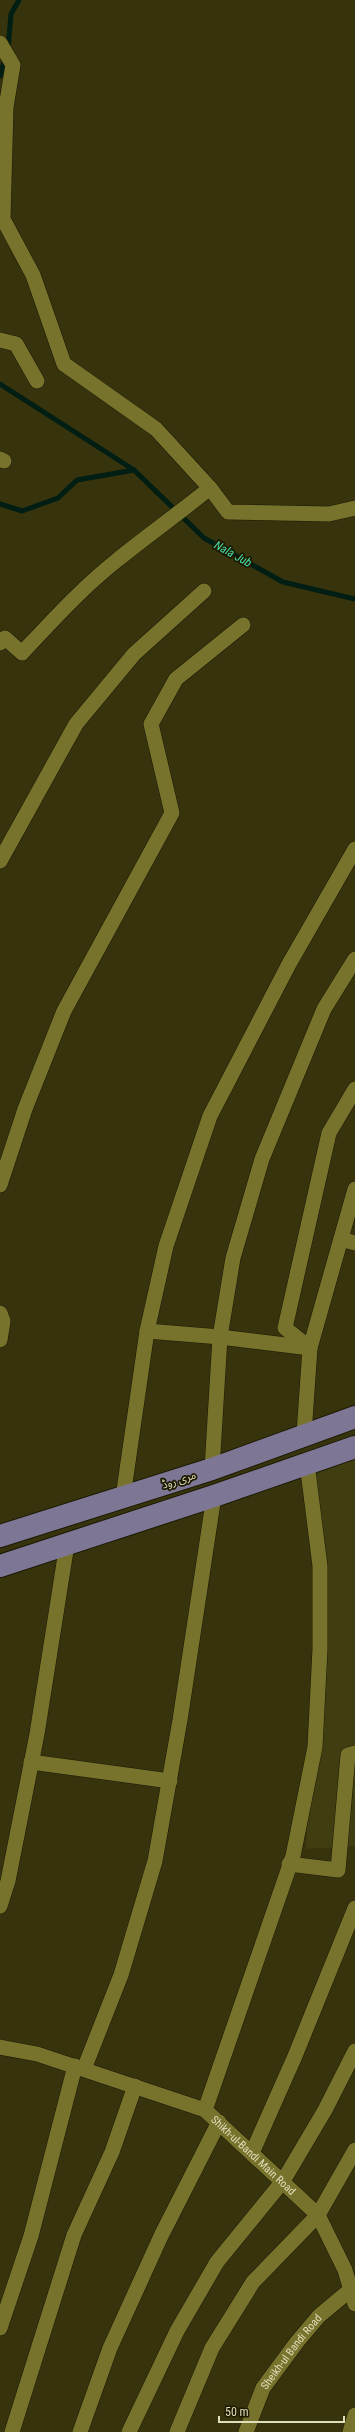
<svg xmlns="http://www.w3.org/2000/svg" width="355" height="2432" font-family="'Roboto Condensed','Noto Sans Arabic',sans-serif">
<style>
.built{fill:#403d11}
.lines{fill:none;stroke-linecap:round;stroke-linejoin:round}
.stream{stroke:#001e13;stroke-width:5}
.street-casing{stroke:#1c1a05;stroke-width:16}
.primary-casing{stroke:#1c1a05;stroke-width:24}
.street{stroke:#78732c;stroke-width:15}
.primary{stroke:#7d7694;stroke-width:22}
.labels{text-anchor:middle;dominant-baseline:central;stroke-width:3.5;stroke-linejoin:round;paint-order:stroke}
.street-label{font-size:11px;fill:#dfdebb;stroke:#1d1a00}
.water-label{font-size:12px;font-style:italic;fill:#48dea9;stroke:#1d1a00}
</style>
<rect width="100%" height="100%" fill="#36330d"/>
<path class="built" d="M355,1454V1846L306,1849L318,1593L310,1465Z"/>
<g class="lines">
<g class="stream">
<path d="M8,49L11,14L19,0"/>
<path d="M0,76L5,58"/>
<path d="M0,384L134,470L204,538L283,582L355,599"/>
<path d="M0,504L22,511L58,498L77,480L134,470"/>
</g>
<g class="street-casing">
<g id="street">
<path d="M0,43L13,65L6,107L3,219L33,275L64,364L156,429L210,488L228,512L329,514L355,508"/>
<path d="M0,340L16,344L37,381"/>
<path d="M0,459L4,461"/>
<path d="M0,643L5,638L22,653C52,621 82,588 116,561C147,536 179,513 210,488"/>
<path d="M0,861L76,724L134,654L204,591"/>
<path d="M0,1185L25,1109L64,1011L172,813L151,724L176,679L243,625"/>
<path d="M341,1239L355,1243"/>
<path d="M0,1313L3,1321L0,1340"/>
<path d="M147,1331L220,1337L310,1348L355,1189"/>
<path d="M304,1434L310,1348L285,1328L329,1133L355,1089"/>
<path d="M212,1469L220,1337L233,1258L262,1159L324,1009L355,959"/>
<path d="M123,1497L147,1331L166,1246L210,1116L289,964L355,849"/>
<path d="M31,1762L170,1781"/>
<path d="M289,1864L338,1870L348,1755L355,1753"/>
<path d="M0,1906L8,1881L37,1734L67,1544"/>
<path id="s1" d="M0,2047L37,2054L205,2110L318,2215L345,2270L355,2304"/>
<path d="M84,2069L121,1975L155,1861L180,1720L214,1496"/>
<path d="M205,2110L293,1856L315,1747L320,1649V1566L307,1463"/>
<path d="M252,2153L295,2056L355,1908"/>
<path d="M0,2328L31,2236L75,2066"/>
<path d="M12,2432L74,2235L112,2152L135,2086"/>
<path d="M80,2432L110,2348L161,2236L219,2122"/>
<path d="M129,2432L177,2331L217,2262L283,2181L325,2110L355,2051"/>
<path d="M177,2432L212,2348L253,2282L318,2215L355,2150"/>
<path id="s2" d="M246,2432L263,2388L297,2342L319,2316L355,2286"/>
<path d="M350,2432L355,2415"/>
</g>
</g>
<g class="primary-casing">
<g id="primary">
<path d="M0,1536L212,1469L355,1417"/>
<path d="M0,1566L214,1496L355,1447"/>
</g>
</g>
<use href="#street" class="street"/>
<use href="#primary" class="primary"/>
</g>
<g class="labels">
<g class="street-label">
<text transform="translate(179 1480) rotate(-18)">مری روڈ</text>
<text stroke="none"><textPath href="#s1" startOffset="281">Shikh-ul-Bandi Main Road</textPath></text>
<text stroke="none"><textPath href="#s2" startOffset="93">Sheikh-ul Bandi Road</textPath></text>
</g>
<g class="water-label">
<text transform="translate(233 554) rotate(29)">Nala Jub</text>
</g>
</g>
<path d="M219 2416v6h125v-6" fill="none" stroke="#dfdebb" stroke-width="2"/>
<text x="225" y="2416" font-size="12" fill="#dfdebb" stroke="#1d1a00" stroke-width="3" paint-order="stroke">50 m</text>
</svg>
